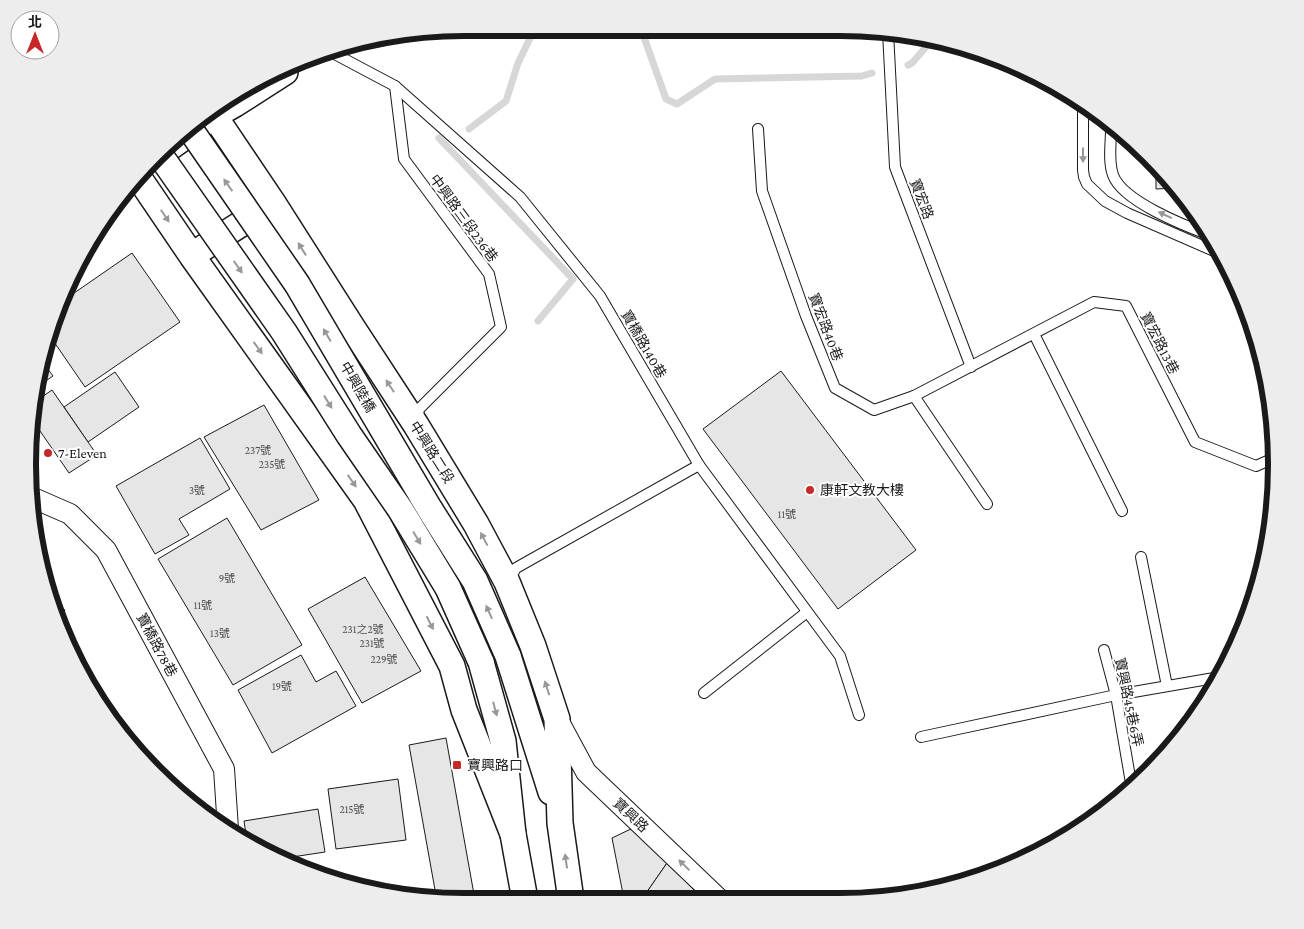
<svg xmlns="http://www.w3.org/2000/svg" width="1304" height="929" font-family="'Crimson Pro','Noto Sans TC',serif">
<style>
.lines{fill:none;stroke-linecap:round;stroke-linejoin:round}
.stream{stroke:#d7d7d7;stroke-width:7}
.building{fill:#e6e6e6;stroke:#1a1a1a}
.service-casing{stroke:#1a1a1a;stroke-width:12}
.minor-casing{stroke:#1a1a1a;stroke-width:22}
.tertiary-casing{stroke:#1a1a1a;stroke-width:28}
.service{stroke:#fff;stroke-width:10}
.minor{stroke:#fff;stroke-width:20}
.tertiary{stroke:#fff;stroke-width:25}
.tertiary-bridge-casing{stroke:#1a1a1a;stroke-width:28;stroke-linecap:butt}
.tertiary-bridge{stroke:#fff;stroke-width:25}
.oneway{fill:#989898}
.poi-dot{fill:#c62828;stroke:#fff;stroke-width:2}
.labels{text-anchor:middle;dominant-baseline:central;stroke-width:4;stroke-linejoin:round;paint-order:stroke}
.number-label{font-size:11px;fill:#4d4d4d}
.street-label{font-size:14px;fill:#1a1a1a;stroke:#fff}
.poi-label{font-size:14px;fill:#1a1a1a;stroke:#fff;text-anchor:start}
.rim{fill:none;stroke:#1a1a1a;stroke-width:6}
</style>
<rect width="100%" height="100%" fill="#fff"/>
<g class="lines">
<g class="stream">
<path d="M639,28L645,40L666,99L677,104L715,79L862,76L872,73"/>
<path d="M908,65L912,63L933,39"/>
<path d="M469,129L506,101L518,63L535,28"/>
<path d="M439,138L573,279L538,321"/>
</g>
</g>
<g class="building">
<path d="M1156,167L1168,177L1176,188L1156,189Z"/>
<path d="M132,253L180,322L85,387L52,339L64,300Z"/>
<path d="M44,364L53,376L37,387Z"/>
<path d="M781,371L916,550L838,609L703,429Z"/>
<path d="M115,372L139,407L88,442L64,407Z"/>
<path d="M52,390L97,455L69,473L31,418L33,403Z"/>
<path d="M264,405L319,500L261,530L204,437Z"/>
<path d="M200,438L230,489L179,519L189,535L155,554L116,486Z"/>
<path d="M227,518L302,645L233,685L158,559Z"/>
<path d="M365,577L421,671L362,703L308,609Z"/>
<path d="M53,604L65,610L58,622Z"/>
<path d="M301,655L316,682L336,671L356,706L272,753L238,690Z"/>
<path d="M446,738L475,900L437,901L409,745Z"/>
<path d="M398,779L406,840L336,849L328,789Z"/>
<path d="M318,809L325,852L279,859L247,841L244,821Z"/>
<path d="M635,827L667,863L642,899H624L612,838Z"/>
<path d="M667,863L703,899H642Z"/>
</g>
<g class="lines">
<g class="service-casing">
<g id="service">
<path d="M888,32L895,167L971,367"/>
<path d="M331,52L395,86L520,197L600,296L699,465L840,656L859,715"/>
<path d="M395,86L404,159L489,274L501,327L419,409L417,421"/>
<path d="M1083,106V170L1084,177L1087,184L1105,201L1127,213L1221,254"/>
<path d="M758,129L762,191L806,316L835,388L874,410L914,396L1094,302L1126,306L1195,442L1256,466L1274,458"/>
<path d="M1111,129C1111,144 1108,161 1113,175C1122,201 1185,226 1210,235"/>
<path d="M1034,334L1122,511"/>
<path d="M914,396L987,504"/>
<path d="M1141,557L1167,686"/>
<path d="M509,580L516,568L699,465"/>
<path d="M1104,650L1116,695L1132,789"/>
<path d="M704,693L807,612"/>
<path d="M921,737L1116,695L1220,677"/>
<path d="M848,898L850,896"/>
</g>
</g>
<g class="minor-casing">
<g id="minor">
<path d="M31,497L70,514L106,550L224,769L228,829"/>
<path d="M558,720L586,772L719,899"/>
</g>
</g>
<g class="tertiary-casing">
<g id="tertiary">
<path d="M211,111L273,203L352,327L416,425L476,524L507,582L533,646L557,719L560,823L571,900"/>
<path d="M166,150L214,116L235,104L285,72"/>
<path d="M137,175L192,256L366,500L452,666L464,710L513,834"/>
<path d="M200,250L269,206"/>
<path d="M508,656L551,792"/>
<path d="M481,662L503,741L513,834L525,900"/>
</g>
</g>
<use href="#service" class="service"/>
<use href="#minor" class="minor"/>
<use href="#tertiary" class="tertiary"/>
<g class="tertiary-bridge-casing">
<g id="tertiary-bridge">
<path d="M190,129L297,284L429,508L475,581L508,656"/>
<path d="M160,155L284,332L349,435L400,509L448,588L481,662"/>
</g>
</g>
<use href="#tertiary-bridge" class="tertiary-bridge"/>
</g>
<defs><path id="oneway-solid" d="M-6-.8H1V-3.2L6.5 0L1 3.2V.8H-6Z" transform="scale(1.25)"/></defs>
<g class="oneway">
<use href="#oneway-solid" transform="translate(1083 155) rotate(90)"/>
<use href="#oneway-solid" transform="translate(228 185) rotate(-125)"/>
<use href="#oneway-solid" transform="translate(1165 215) rotate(-155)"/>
<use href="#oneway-solid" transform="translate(165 216) rotate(56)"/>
<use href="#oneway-solid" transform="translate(302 249) rotate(-122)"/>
<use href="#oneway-solid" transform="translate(238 267) rotate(55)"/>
<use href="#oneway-solid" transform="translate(327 335) rotate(-120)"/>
<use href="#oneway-solid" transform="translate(258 348) rotate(54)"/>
<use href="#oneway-solid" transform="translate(390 386) rotate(-123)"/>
<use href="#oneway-solid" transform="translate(328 402) rotate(58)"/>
<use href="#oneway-solid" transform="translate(352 481) rotate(55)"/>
<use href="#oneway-solid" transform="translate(417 538) rotate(59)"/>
<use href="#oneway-solid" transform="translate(484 539) rotate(-118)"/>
<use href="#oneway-solid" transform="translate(489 612) rotate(-114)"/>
<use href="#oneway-solid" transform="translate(430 623) rotate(63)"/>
<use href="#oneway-solid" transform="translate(547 688) rotate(-108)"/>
<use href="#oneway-solid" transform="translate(495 709) rotate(75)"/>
<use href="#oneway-solid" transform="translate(566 861) rotate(-98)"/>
<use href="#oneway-solid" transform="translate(684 865) rotate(-136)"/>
</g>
<g class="poi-dot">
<circle cx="48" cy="453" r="5"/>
<circle cx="810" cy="490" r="5"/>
<rect x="452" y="760" width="10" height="10" rx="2.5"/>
</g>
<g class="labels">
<g class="number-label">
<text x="258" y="450">237號</text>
<text x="272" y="464">235號</text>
<text x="197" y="490">3號</text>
<text x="787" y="514">11號</text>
<text x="227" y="578">9號</text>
<text x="203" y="605">11號</text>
<text x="363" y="629">231之2號</text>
<text x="220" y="633">13號</text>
<text x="372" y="643">231號</text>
<text x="384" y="659">229號</text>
<text x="282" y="686">19號</text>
<text x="352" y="809">215號</text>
</g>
<g class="street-label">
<text transform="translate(922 199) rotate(69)">寶宏路</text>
<text transform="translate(464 218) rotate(54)">中興路三段236巷</text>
<text transform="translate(826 327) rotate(69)">寶宏路40巷</text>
<text transform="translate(1160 343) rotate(63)">寶宏路13巷</text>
<text transform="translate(644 344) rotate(60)">寶橋路140巷</text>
<text transform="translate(358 387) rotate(60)">中興陸橋</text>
<text transform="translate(432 452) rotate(58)">中興路二段</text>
<text transform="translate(157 645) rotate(62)">寶橋路78巷</text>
<text transform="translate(1129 702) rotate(78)">寶興路45巷6弄</text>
<text transform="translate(631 815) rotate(43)">寶興路</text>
</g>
<g class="poi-label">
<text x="58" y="453">7-Eleven</text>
<text x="820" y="490">康軒文教大樓</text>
<text x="467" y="765">寶興路口</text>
</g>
</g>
<path d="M0 0H1304V929H0ZM464 36H840A428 428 0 0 1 1268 464V465A428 428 0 0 1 840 893H464A428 428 0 0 1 36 465V464A428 428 0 0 1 464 36Z" fill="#ededed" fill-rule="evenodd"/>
<path class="rim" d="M464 36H840A428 428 0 0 1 1268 464V465A428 428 0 0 1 840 893H464A428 428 0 0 1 36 465V464A428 428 0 0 1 464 36Z"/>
<g transform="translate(35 35)"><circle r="24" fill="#ffffff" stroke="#a3a3a3"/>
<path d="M0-4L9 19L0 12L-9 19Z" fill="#c62828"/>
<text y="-8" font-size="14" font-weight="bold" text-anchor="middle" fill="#1a1a1a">北</text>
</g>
</svg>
